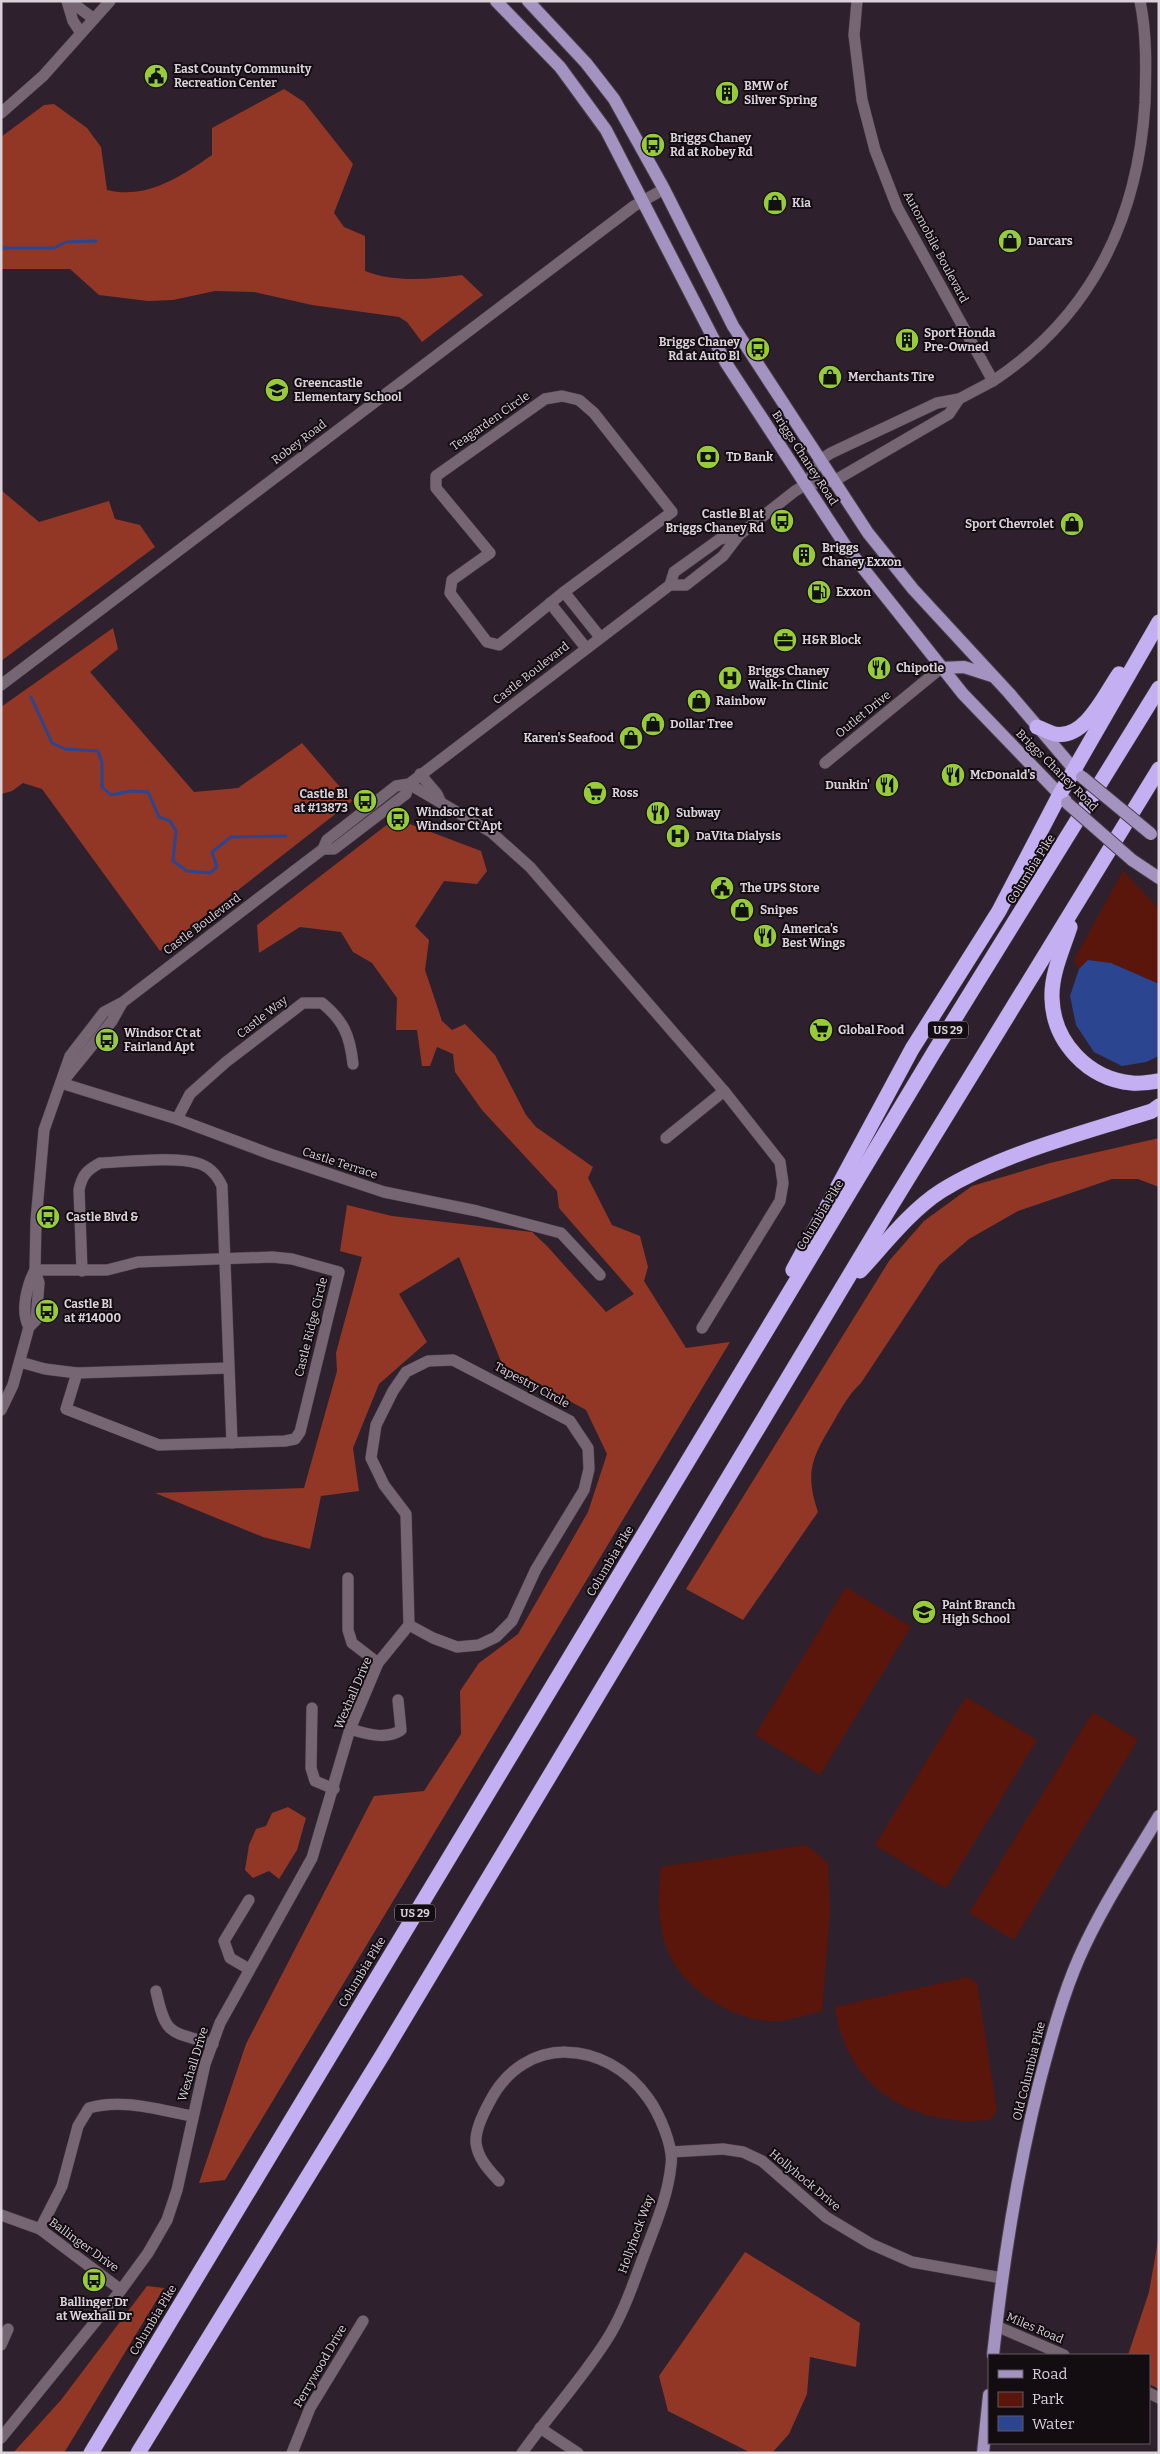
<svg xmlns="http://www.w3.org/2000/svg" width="1160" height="2454" font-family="Bitter,serif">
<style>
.green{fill:#5a160a}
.forest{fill:#923725}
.water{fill:#2b4590}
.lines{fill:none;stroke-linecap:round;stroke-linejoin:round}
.stream{stroke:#2b4590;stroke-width:3}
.minor-casing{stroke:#493e48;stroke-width:12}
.major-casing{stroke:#493e48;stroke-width:14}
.highway-casing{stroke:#493e48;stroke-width:16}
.minor{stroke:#766674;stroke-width:11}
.major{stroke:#a492c0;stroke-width:12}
.highway{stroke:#c3aff2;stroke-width:15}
.major-bridge-casing{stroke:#493e48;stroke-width:14;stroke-linecap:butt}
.major-bridge{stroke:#a492c0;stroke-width:12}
.labels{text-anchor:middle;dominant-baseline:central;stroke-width:4;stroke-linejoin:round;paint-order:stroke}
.shield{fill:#130d12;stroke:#9e969d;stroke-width:1}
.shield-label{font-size:11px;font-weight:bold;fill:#dad1d9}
.poi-label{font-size:12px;font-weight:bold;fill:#dad1d9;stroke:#130d12;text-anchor:start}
.street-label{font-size:12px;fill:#dad1d9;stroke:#130d12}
</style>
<rect width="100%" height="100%" fill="#2e212d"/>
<g class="green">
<path d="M1123,871L1159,909V984L1110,963L1088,960L1079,969L1074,960Z"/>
<path d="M846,1587L911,1627L820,1775L755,1735Z"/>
<path d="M966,1697L1037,1740L946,1889L875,1845Z"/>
<path d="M1093,1712L1138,1740L1014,1940L969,1913Z"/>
<path d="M806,1845L828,1863L830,1911L822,2011C809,2014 795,2019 781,2021C760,2023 736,2015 719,2005C661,1970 655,1930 661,1867Z"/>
<path d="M968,1977L977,1983L997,2111L990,2120C913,2128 846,2088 835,2007Z"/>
</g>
<g class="forest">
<path d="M284,89L304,102L353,164L334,213L344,227L365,236V271C395,283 431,279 462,275L483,295L422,342L407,322L399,317L312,305L254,292L215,291L173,300L148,301L99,295L70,269H1V137L44,105L54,104L87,128L101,147L107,190C146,200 182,176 212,155V128Z"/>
<path d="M1,490L39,522L109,501L115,519L140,525L155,547L1,661Z"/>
<path d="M113,628L118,649L90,672L194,792L238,788L302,743L352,801L160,951L42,789L23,783L12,791L1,794V707Z"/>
<path d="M393,820L407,823L481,851L487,871L477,884L444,881L415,926L429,940L425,970L442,1021L452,1030L465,1024L495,1055L526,1115L536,1127L593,1167L588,1178L612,1225L640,1236L648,1267L644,1281L686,1348L730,1342L225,2180L199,2183L246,2044L374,1796L424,1791L461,1734L460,1691L479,1663L518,1634L588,1512L607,1454L586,1410L502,1364L459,1257L399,1294L427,1342L379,1384L353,1448L359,1491L321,1496L310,1549L263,1537L155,1493L304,1488L337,1371L336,1353L362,1257L340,1251L347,1205L392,1216L532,1232L547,1246L606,1312L634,1294L559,1208L557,1191L482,1110L455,1072L453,1054L437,1047L430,1066H422L417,1030H396L397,998L372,963L353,952L341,932L300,927L259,953L257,925Z"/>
<path d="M1159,1138V1187L1138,1179H1112L1018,1211L969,1239L939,1265L861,1383C849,1394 842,1407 834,1421C813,1456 804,1471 818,1512L743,1620L686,1589L889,1261L924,1221L972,1186L1050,1163Z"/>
<path d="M288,1807L306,1818L297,1850L279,1879L269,1871L253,1878L245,1870L249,1845L256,1829L266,1826L272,1813Z"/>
<path d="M1159,2235V2389L1149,2384V2355H1128L1149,2292Z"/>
<path d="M745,2252L860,2323L856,2367L810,2357L807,2394L789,2434L772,2453H751L668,2411L659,2376Z"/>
<path d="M147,2286L164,2288L64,2453H13L61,2400Z"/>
</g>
<path class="water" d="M1088,960L1111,963L1159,984V1056L1146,1062L1122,1066L1094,1052L1076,1025L1070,996L1079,969Z"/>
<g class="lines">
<g class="stream">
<path d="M1,248H54L66,242L96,241"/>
<path d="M31,697L52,743L65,749L98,751L102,763V787L111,795L131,791L148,792L159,817L170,821L176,831L173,861L187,871L210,873L217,867L212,852L231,837L286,836"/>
</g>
<g class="minor-casing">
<g id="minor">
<path d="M67,1L73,21L81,33"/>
<path d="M70,1L94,19"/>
<path d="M857,1L854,35L862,100L875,150L897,207L993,381C1091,316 1138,219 1145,103C1146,69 1147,35 1140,1"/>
<path d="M1,113L43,76L110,1"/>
<path d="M562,396L579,400L594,413L672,512L564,592L499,645L487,642L450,593L452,580L490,553L436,488V476L545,399Z"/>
<path d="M807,484L820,460L831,453L937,403L959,399L993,381"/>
<path d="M670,585L674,572L720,539L739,535"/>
<path d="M564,592L600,637"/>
<path d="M550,603L586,648"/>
<path d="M1,685L634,206L664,189"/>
<path d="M825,763L941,668"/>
<path d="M420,774L437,794L441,803"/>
<path d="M409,784L491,832L530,867L724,1091L780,1162L783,1183L780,1201L702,1328"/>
<path d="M323,849H334L406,794L409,784"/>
<path d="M64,1080L112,1021L122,1003"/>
<path d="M61,1083L177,1119L270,1154L384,1192L477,1211L561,1233L600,1275"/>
<path d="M177,1119L190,1094L226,1062L303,1003H322C344,1021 350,1036 353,1064"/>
<path d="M666,1138L724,1091"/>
<path d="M82,1271L79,1190C82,1175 87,1170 100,1163C123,1162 177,1156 197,1163C209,1166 217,1175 222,1186L232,1443"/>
<path d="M29,1327C20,1312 27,1285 35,1270"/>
<path d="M453,1360L570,1421L588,1448L589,1469L584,1490L536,1569L512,1621L496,1637L479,1645L457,1647L433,1638L409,1625L406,1514L384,1485L371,1458L376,1425L393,1391L406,1372L428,1361Z"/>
<path d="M20,1362L45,1369L77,1373L66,1409L159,1445L285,1441L295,1439L300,1432L339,1272L292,1259L272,1257L138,1262L107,1270H35"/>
<path d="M77,1373L228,1368"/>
<path d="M1,1410L13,1385L29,1327L36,1320L39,1283L35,1270L36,1221L44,1130L70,1056L104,1012L123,1002L323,849L327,840L396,786L409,784L670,585H686L723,556L739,535L795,491L807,484L834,481L949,414L959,399"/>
<path d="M348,1578V1630L352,1643L378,1663"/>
<path d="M312,1708L311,1768L315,1781L334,1789"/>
<path d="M350,1729C366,1734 387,1740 401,1730L398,1700"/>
<path d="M249,1969L230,1958L224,1941L249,1900"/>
<path d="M156,1991C166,2037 170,2031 213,2044"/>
<path d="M671,2152L723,2149L743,2152L762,2161L826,2217L871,2244L912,2262L1002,2278"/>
<path d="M499,2181C489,2170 478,2159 476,2143C475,2130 483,2114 489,2103C524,2033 606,2039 648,2098C659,2113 674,2147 671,2165C668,2196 655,2226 644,2255C633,2284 623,2315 606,2341C581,2380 549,2415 522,2453"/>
<path d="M1,2215L40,2229L121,2290"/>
<path d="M40,2229L62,2186L78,2126L89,2108C122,2098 159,2110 192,2116"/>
<path d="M996,2326L1064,2355"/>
<path d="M1,2345L8,2329"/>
<path d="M1149,2393L1159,2398"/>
<path d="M540,2428L578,2453"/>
<path d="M1,2438L121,2290L148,2253L167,2220L177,2190L205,2064L220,2023L312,1858L350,1729L362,1701L378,1663L409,1625"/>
<path d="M292,2453L310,2408L363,2321"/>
</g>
</g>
<g class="major-casing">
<g id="major">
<path d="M496,1L560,67L606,130L726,363L847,548L963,694L1066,801"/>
<path d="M528,1L586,63L614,99L664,189L733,326L868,533L913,589L1009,693L1079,775"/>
<path d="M941,668L964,667L992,676"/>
<path d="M1132,860L1159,878"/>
<path d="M993,2355C1003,2262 1017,2171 1040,2080C1051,2039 1062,1997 1079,1958C1101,1908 1131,1863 1159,1816"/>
<path d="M983,2453L989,2395"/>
</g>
</g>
<g class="highway-casing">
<g id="highway">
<path d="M1037,727C1043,729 1050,733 1055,734C1085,740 1105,694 1119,674"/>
<path d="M1070,927C1063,949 1051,974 1052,998C1053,1042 1088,1079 1132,1083C1140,1084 1150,1082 1159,1081"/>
<path d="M793,1270L912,1049L999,911L1060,794L1159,622"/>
<path d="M860,1271C885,1244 910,1211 941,1191C1002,1153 1084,1133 1152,1111L1159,1106"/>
<path d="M91,2453L934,1052L1159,688"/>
<path d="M138,2453L383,2054L888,1211L1159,769"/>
</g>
</g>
<use href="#minor" class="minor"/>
<use href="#major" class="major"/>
<use href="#highway" class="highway"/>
<g class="major-bridge-casing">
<g id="major-bridge">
<path d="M1082,777L1151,834"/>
<path d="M1067,803L1132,860"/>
</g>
</g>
<use href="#major-bridge" class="major-bridge"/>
</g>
<defs>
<g id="civic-disc" transform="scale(1.25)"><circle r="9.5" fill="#97cc38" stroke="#130d12"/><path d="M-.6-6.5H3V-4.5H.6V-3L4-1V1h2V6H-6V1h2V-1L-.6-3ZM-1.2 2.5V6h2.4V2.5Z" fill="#111"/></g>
<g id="building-disc" transform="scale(1.25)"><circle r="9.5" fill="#97cc38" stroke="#130d12"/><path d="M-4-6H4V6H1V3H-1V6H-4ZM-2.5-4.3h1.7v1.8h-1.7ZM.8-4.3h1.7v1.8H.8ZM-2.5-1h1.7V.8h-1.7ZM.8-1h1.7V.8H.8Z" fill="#111"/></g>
<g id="bus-disc" transform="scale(1.25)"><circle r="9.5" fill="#97cc38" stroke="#130d12"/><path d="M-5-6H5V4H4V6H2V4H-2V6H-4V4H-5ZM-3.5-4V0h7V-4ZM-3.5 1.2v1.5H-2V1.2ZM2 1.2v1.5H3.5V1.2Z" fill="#111"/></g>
<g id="shop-disc" transform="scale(1.25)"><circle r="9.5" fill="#97cc38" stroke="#130d12"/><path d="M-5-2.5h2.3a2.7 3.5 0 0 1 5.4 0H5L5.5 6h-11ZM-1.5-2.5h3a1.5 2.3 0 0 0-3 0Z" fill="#111"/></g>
<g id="school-disc" transform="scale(1.25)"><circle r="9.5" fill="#97cc38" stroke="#130d12"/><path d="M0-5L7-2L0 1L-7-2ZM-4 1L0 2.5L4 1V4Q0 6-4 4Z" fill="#111"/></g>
<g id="bank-disc" transform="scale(1.25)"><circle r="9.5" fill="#97cc38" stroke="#130d12"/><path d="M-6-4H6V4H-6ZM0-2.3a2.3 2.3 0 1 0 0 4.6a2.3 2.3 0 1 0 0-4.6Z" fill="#111"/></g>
<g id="fuel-disc" transform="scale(1.25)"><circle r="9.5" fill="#97cc38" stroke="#130d12"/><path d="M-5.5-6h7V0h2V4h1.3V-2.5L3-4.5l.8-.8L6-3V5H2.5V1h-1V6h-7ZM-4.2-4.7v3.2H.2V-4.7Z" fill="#111"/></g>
<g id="office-disc" transform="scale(1.25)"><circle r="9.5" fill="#97cc38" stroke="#130d12"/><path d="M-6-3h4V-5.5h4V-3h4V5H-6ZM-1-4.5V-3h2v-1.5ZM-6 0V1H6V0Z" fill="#111"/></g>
<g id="restaurant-disc" transform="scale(1.25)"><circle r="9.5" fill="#97cc38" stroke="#130d12"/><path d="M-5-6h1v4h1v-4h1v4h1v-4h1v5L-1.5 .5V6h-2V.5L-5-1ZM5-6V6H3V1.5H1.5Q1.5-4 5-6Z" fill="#111"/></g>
<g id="hospital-disc" transform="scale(1.25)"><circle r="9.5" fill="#97cc38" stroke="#130d12"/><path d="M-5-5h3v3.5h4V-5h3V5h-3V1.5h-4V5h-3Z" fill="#111"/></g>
<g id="supermarket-disc" transform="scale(1.25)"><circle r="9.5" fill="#97cc38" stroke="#130d12"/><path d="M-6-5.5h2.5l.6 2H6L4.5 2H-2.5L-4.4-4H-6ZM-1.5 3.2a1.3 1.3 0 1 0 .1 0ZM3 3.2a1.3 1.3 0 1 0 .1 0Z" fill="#111"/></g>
</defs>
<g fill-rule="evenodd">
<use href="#civic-disc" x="156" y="76"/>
<use href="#building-disc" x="727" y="93"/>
<use href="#bus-disc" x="653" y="145"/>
<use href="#shop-disc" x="775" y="203"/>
<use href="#shop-disc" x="1010" y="241"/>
<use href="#building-disc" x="907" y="340"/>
<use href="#bus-disc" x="758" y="349"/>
<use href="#shop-disc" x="830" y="377"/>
<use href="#school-disc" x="277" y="390"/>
<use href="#bank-disc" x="708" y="457"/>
<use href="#bus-disc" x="782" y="521"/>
<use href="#shop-disc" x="1072" y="524"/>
<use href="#building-disc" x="804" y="555"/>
<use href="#fuel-disc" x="819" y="592"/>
<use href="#office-disc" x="785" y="640"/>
<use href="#restaurant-disc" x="879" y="668"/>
<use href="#hospital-disc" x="730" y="678"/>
<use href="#shop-disc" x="699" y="701"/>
<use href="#shop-disc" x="653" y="724"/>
<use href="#shop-disc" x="631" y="738"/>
<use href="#restaurant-disc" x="953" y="775"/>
<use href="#restaurant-disc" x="887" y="785"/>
<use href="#supermarket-disc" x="595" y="793"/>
<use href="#bus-disc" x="365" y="801"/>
<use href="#restaurant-disc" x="658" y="813"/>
<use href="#bus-disc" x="398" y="819"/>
<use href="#hospital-disc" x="678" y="836"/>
<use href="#civic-disc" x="722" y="888"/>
<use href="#shop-disc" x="742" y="910"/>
<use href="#restaurant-disc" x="765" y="936"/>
<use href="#supermarket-disc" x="821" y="1030"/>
<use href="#bus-disc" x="107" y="1040"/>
<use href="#bus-disc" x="48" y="1217"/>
<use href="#bus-disc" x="47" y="1311"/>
<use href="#school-disc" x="924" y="1612"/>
<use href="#bus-disc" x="94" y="2280"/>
</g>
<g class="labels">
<g class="shield">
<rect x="928" y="1021.5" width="40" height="17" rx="4"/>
<rect x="395" y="1904.5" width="40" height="17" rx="4"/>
</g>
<g class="shield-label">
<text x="948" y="1030">US 29</text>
<text x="415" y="1913">US 29</text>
</g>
<g class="poi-label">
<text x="174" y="69">East County Community<tspan x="174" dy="14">Recreation Center</tspan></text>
<text x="744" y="86">BMW of<tspan x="744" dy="14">Silver Spring</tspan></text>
<text x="670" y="138">Briggs Chaney<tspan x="670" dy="14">Rd at Robey Rd</tspan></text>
<text x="792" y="203">Kia</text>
<text x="1028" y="241">Darcars</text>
<text x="924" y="333">Sport Honda<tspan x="924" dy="14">Pre-Owned</tspan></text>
<text x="740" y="342" text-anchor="end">Briggs Chaney<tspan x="740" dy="14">Rd at Auto Bl</tspan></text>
<text x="848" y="377">Merchants Tire</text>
<text x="294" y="383">Greencastle<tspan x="294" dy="14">Elementary School</tspan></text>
<text x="726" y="457">TD Bank</text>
<text x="764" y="514" text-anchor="end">Castle Bl at<tspan x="764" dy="14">Briggs Chaney Rd</tspan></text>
<text x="1054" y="524" text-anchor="end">Sport Chevrolet</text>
<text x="822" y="548">Briggs<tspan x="822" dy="14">Chaney Exxon</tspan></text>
<text x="836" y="592">Exxon</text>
<text x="802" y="640">H&amp;R Block</text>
<text x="896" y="668">Chipotle</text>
<text x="748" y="671">Briggs Chaney<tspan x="748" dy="14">Walk-In Clinic</tspan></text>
<text x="716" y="701">Rainbow</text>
<text x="670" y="724">Dollar Tree</text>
<text x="614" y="738" text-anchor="end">Karen's Seafood</text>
<text x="970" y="775">McDonald's</text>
<text x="870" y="785" text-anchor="end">Dunkin'</text>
<text x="612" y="793">Ross</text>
<text x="348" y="794" text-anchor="end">Castle Bl<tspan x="348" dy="14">at #13873</tspan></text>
<text x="416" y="812">Windsor Ct at<tspan x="416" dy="14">Windsor Ct Apt</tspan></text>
<text x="676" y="813">Subway</text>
<text x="696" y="836">DaVita Dialysis</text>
<text x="740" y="888">The UPS Store</text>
<text x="760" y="910">Snipes</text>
<text x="782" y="929">America's<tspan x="782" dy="14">Best Wings</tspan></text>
<text x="838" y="1030">Global Food</text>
<text x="124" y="1033">Windsor Ct at<tspan x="124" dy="14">Fairland Apt</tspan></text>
<text x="66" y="1217">Castle Blvd &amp;</text>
<text x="64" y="1304">Castle Bl<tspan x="64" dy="14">at #14000</tspan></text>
<text x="942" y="1605">Paint Branch<tspan x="942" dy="14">High School</tspan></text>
<text x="94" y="2302" text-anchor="middle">Ballinger Dr<tspan x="94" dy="14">at Wexhall Dr</tspan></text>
</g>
<g class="street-label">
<text transform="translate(936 247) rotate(62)">Automobile Boulevard</text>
<text transform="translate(490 421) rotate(-35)">Teagarden Circle</text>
<text transform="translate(299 442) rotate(-37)">Robey Road</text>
<text transform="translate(805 458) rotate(57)">Briggs Chaney Road</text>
<text transform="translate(531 673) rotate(-38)">Castle Boulevard</text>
<text transform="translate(863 714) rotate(-39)">Outlet Drive</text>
<text transform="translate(1057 770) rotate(45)">Briggs Chaney Road</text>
<text transform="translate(1031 869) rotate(-58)">Columbia Pike</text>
<text transform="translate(202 924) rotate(-37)">Castle Boulevard</text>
<text transform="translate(262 1017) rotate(-38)">Castle Way</text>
<text transform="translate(340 1163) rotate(18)">Castle Terrace</text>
<text transform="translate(820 1215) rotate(-59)">Columbia Pike</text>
<text transform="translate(311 1327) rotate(-76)">Castle Ridge Circle</text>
<text transform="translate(532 1385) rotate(28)">Tapestry Circle</text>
<text transform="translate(610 1561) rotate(-59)">Columbia Pike</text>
<text transform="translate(353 1693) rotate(-67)">Wexhall Drive</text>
<text transform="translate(362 1972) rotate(-59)">Columbia Pike</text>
<text transform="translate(193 2064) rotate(-73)">Wexhall Drive</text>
<text transform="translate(1029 2071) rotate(-76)">Old Columbia Pike</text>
<text transform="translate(805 2180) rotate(40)">Hollyhock Drive</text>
<text transform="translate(636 2234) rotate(-70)">Hollyhock Way</text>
<text transform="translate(84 2245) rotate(36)">Ballinger Drive</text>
<text transform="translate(153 2320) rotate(-59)">Columbia Pike</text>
<text transform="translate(1035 2328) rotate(23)">Miles Road</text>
<text transform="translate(320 2366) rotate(-60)">Perrywood Drive</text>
</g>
</g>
<rect width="1160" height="2454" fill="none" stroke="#dad1d9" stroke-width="5"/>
<rect x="988" y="2354" width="162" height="90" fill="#130d12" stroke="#635b62"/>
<rect x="998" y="2370" width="25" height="8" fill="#a492c0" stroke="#635b62"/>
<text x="1032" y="2379" font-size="15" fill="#dad1d9">Road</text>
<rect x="998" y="2392" width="25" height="15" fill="#5a160a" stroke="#635b62"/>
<text x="1032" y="2404" font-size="15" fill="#dad1d9">Park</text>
<rect x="998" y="2416" width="25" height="15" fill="#2b4590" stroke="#635b62"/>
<text x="1032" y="2429" font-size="15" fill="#dad1d9">Water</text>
</svg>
